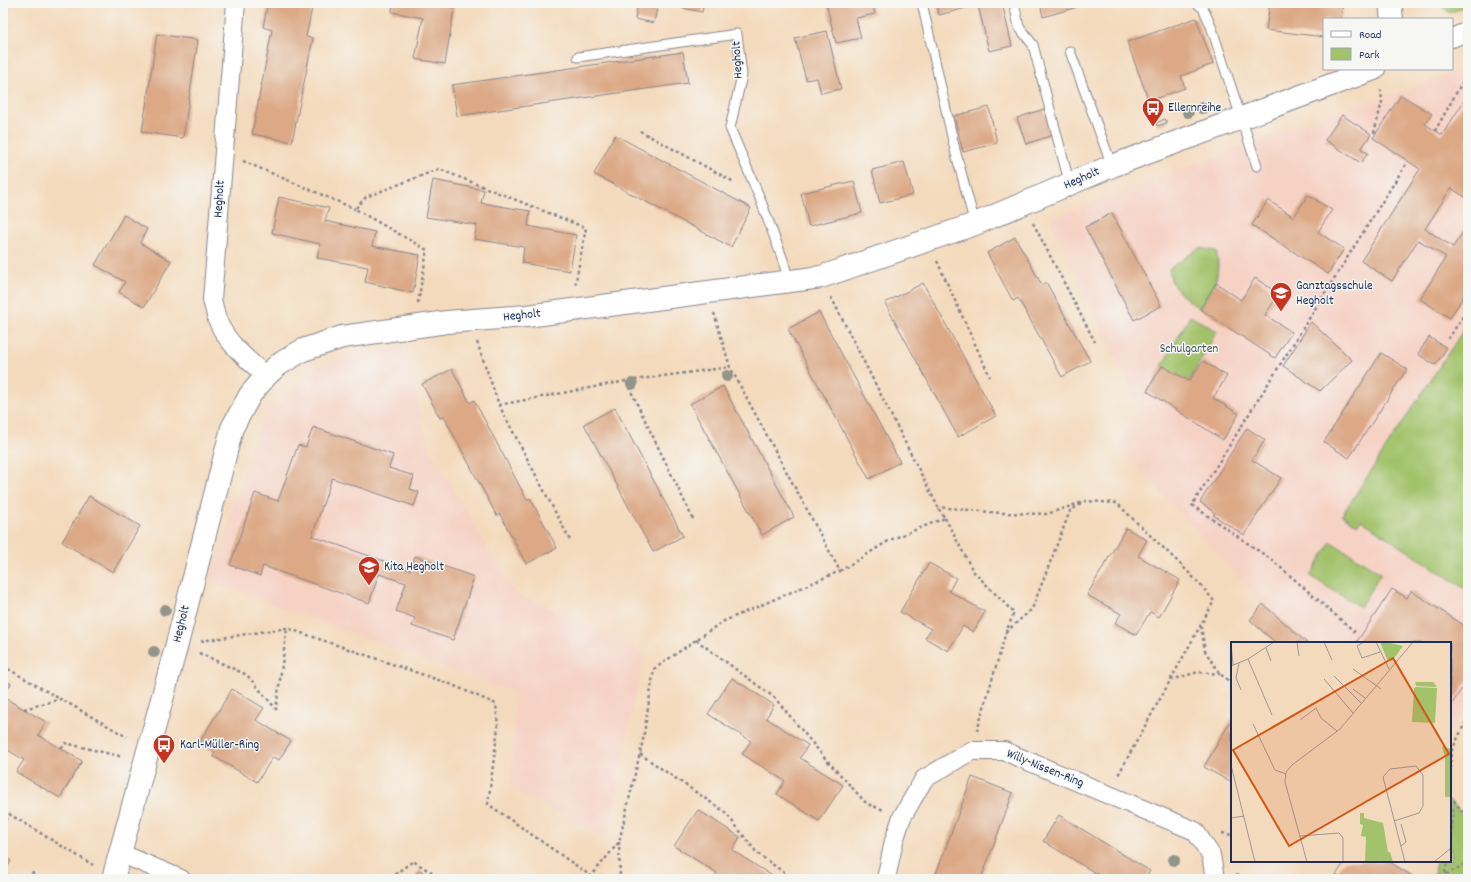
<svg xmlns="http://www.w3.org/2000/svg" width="1471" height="882" font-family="Dekko,sans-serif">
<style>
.built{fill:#f6d2c4}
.green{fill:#a2c26b;stroke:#5e7864}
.building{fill:#dca885}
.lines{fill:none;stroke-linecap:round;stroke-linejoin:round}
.lane-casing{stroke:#88848d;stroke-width:11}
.street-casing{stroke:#88848d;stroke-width:20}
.secondary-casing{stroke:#88848d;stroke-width:24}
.path{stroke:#88848d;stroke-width:2.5;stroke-dasharray:3 3;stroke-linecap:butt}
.lane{stroke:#fff;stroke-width:9}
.street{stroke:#fff;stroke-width:18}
.secondary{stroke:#fff;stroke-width:22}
.tree{fill:#93948a}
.labels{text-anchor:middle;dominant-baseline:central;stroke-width:3;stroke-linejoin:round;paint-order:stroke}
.street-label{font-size:13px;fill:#1b2f5e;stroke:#f6f6f2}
.poi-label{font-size:13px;fill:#1b2f5e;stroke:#f6f6f2;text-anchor:start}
.park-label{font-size:13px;fill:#445b62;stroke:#f6f6f2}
.inset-road{fill:none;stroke:#9d9696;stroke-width:1}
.view{fill:#d45514;fill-opacity:0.15;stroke:#d45514;stroke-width:2}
.inset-edge{fill:none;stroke:#1b2f5e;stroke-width:2}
</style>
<rect width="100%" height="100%" fill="#f6f6f2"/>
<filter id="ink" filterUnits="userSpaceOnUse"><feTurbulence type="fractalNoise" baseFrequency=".025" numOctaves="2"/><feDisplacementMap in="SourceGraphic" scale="8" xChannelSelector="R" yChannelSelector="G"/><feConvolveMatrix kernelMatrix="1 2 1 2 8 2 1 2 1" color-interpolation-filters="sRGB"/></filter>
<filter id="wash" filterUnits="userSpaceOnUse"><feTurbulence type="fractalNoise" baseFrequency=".012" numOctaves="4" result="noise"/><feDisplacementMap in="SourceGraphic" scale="16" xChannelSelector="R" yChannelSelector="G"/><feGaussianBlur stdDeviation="0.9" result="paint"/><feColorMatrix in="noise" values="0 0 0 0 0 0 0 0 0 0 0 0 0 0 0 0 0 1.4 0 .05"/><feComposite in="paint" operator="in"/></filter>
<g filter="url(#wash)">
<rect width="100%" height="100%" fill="#f4dabc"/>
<g class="built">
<path d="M3,3H13L3,63Z"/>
<path d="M1468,66V705L1450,733V643H1307L1263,604L1118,446L1139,407L1050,219L1342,109L1403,91Z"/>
<path d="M402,346L430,450L515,593L644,653L607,838L511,788L514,693L210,581L260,422L320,364Z"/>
</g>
<g class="green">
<path d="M1440,3H1468V6L1449,13Z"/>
<path d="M1199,248L1216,251C1222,277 1213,287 1200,309L1181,294L1172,283L1169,269Z"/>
<path d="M1190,316L1217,331L1189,381L1162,366Z"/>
<path d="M1468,323V591L1361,520L1357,525L1342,515Z"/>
<path d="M1331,542L1381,573L1360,607L1310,576Z"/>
<path d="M1450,801L1452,802L1468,822V879H1433L1436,861H1450Z"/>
</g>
<g id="blocks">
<g class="building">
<path d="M268,3H313L306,37L313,38L292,142L252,134L272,30L263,27Z"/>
<path d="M393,3H455L445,64L415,59L423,18L392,12Z"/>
<path d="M638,3H658L654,23L635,19Z"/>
<path d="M683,3H704L702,12L682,8Z"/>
<path d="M826,3H872L875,14L856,18L861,38L836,43Z"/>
<path d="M936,3H1002L1012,46L989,51L978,5L939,15Z"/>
<path d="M1040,3H1091L1043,17Z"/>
<path d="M1270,3H1343L1341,19H1324V37L1266,30Z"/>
<path d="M1196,18L1213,64L1181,76L1185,88L1149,101L1127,42Z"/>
<path d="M827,31L841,89L821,93L817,78L806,80L795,38Z"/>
<path d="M157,34L198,40L183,138L142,132Z"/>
<path d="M683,52L688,83L457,116L452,85Z"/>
<path d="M1401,95L1432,114L1425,124L1442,135L1468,95V199L1451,188L1425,229L1453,247L1468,224V289L1450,318L1420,299L1446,257L1418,240L1392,281L1361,261L1420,169L1373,138Z"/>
<path d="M989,107L997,143L963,152L954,116Z"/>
<path d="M1044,109L1053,135L1026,144L1017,118Z"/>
<path d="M1342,115L1371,134L1361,149L1368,153L1361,163L1325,140Z"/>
<path d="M1165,119L1167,123L1157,126L1156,123Z"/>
<path d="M615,135L751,208L731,247L594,174Z"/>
<path d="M904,162L913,195L880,203L872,170Z"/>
<path d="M433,180L484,190L481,203L530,211L528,226L576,235L570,271L522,263L524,247L474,239L477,225L426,217Z"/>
<path d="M854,181L862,213L809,226L801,193Z"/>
<path d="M1308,195L1332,210L1318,232L1344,249L1328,274L1252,225L1268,200L1294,217Z"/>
<path d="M279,197L329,208L325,221L375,232L372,246L420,255L413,293L365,282L368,267L317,258L320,244L272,233Z"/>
<path d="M1112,213L1161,306L1134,320L1085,227Z"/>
<path d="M124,215L147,229L140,243L171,261L144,307L119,292L125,282L95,265Z"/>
<path d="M1015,237L1042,285L1046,282L1090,361L1062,377L1018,298L1013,301L987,253Z"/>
<path d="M1255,278L1279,294L1265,315L1292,332L1275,358L1200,309L1216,283L1241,300Z"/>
<path d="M923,283L996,416L958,437L885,303Z"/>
<path d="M819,312L900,462L869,479L788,329Z"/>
<path d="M1311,322L1352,360L1320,391L1283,366Z"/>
<path d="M1429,337L1447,348L1435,365L1418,354Z"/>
<path d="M1381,353L1407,369L1349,458L1324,442Z"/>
<path d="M1203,361L1227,376L1213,398L1239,414L1223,440L1147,391L1162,366L1189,381Z"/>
<path d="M452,369L470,403L474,400L527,500L530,498L557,548L526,564L500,514L497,516L444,417L440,418L422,384Z"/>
<path d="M723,386L794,517L762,535L690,404Z"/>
<path d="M615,408L683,536L653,552L584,424Z"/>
<path d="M313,427L393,455L389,468L414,476L410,489L419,492L414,506L332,478L312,536L410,570L415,556L474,577L453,640L412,626L415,618L396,611L406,583L379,574L369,603L263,566L260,576L230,565L255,493L278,501L298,445L306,447Z"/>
<path d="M1247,428L1265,440L1252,460L1281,478L1244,535L1213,515L1215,513L1200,502Z"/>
<path d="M89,496L140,526L113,572L62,542Z"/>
<path d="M1126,528L1147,540L1138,556L1180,580L1159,617L1150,612L1136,635L1115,623L1121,614L1087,595Z"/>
<path d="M929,563L956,578L949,591L985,612L973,632L963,626L948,651L925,638L931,629L900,612Z"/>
<path d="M1392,589L1407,598L1411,591L1468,628V679L1450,707V643H1356Z"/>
<path d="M1263,604L1307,643H1276L1250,620Z"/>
<path d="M732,678L774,705L766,718L808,745L800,758L843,785L819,821L777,794L785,781L742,754L751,741L708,714Z"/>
<path d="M3,679L11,684L3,696Z"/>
<path d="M232,689L264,708L256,720L291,741L279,760L273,757L257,782L213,756L215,753L199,743Z"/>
<path d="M3,697L46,722L38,735L82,761L60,798L16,772L24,760L3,747Z"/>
<path d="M1232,718V783L1204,767Z"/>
<path d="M972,777L1013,793L981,879H934Z"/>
<path d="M698,810L740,837L732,850L774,877L773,879H713L717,873L674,846Z"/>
<path d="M1059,815L1150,871L1145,879H1105L1043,841Z"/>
<path d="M3,856L11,861L4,873L13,879H3Z"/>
<path d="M1345,861H1354L1356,862L1357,861H1388L1417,879H1342L1336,875Z"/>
<path d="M419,870L433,879H413Z"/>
</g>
</g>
</g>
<g filter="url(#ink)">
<use href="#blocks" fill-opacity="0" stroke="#88848d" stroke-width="1"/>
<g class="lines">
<g class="lane-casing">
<g id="lane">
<path d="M922,3L955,150L975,224"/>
<path d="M1014,3L1019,27L1033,45L1070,185"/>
<path d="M1197,3L1203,8L1211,26L1257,166"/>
<path d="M1070,51L1112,166"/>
<path d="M578,57L737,34L742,75L730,128L759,196L783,260L789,282"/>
</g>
</g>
<g class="street-casing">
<g id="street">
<path d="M236,3L212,300C214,306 215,313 217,319C226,343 247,359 266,376"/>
<path d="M1452,38L1468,31"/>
<path d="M120,853L181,879"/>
<path d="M886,879L894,841L902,817L924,779L971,751H1004L1195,831L1211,855L1215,879"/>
</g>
</g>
<g class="secondary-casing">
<g id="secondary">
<path d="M1390,3L1392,19"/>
<path d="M113,879L177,644L232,428L250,395L266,376L278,365L303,350L342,337L447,322L527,316L821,277L975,224L1112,166L1374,69"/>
</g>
</g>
<g class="path">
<path d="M640,131L734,182"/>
<path d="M1435,131L1468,72"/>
<path d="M1374,133L1382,102L1381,90"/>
<path d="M243,161L355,209"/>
<path d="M1033,223L1095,342"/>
<path d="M937,261L990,377"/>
<path d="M831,297L938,507L1001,513L1047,514L1086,501L1117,503C1149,536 1185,565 1214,601L1117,777"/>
<path d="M418,303L427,250L355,209L366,197L439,169L586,228L575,286"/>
<path d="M714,313L730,367L840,571L890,540L945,518L938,508"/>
<path d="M1448,339L1468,309"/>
<path d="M477,342L499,405L570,540"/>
<path d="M499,405L626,381"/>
<path d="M945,518L973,571L1014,613L1006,632L977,731"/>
<path d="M693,519L626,381L730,367"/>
<path d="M1201,626L1205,651L1220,674L1232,683"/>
<path d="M1006,632L1032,609L1070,511L1081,504"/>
<path d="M1355,632L1272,560L1192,505L1406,164"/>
<path d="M696,640L775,698L824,757L867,804L884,810"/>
<path d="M201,641L287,628L450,684L496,704L498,727L488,804L591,876L619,842L643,740L654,669L722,622L840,571"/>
<path d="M199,653L247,675L276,709L287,628"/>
<path d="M3,666L60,699"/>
<path d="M1171,680L1198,672L1220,674"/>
<path d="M24,709L61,699L127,737"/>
<path d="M61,748L65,743L123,757"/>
<path d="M640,754L725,812L757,853L793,879"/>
<path d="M1450,787L1451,752L1468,717"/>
<path d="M1450,796L1468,819"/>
<path d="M1450,797L1452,812L1450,834"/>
<path d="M3,813L9,814L93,865"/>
<path d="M3,825L9,814"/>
<path d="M1222,833L1232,835"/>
<path d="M619,842L620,879"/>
<path d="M1446,874L1468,863"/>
<path d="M1236,876L1239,875L1244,879"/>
<path d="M29,879L32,873L42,879"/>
<path d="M391,879L394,875L413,861L442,879"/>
<path d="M1444,879L1447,861"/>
</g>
<use href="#lane" class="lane"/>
<use href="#street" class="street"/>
<use href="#secondary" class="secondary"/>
</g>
<g class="tree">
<circle cx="1202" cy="108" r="6"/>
<circle cx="1188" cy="112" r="6"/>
<circle cx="727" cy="376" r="6"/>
<circle cx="632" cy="384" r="6"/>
<circle cx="165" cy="610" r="6"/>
<circle cx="154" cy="652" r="6"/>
<circle cx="1174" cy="860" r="6"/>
</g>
</g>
<defs>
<g id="bus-pin" transform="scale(1.15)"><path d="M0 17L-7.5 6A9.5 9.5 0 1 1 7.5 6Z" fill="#c8321e" stroke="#f6f6f2"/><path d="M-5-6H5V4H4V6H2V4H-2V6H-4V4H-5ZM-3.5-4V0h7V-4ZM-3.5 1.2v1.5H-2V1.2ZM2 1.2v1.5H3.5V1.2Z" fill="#fff"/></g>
<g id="school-pin" transform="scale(1.15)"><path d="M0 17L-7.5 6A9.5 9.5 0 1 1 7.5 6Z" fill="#c8321e" stroke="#f6f6f2"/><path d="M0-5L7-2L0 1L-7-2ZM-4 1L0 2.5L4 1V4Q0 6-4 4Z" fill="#fff"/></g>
</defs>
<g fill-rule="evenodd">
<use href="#bus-pin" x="1153" y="108"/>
<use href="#school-pin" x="1281" y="293"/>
<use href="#school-pin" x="369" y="567"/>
<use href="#bus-pin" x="164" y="745"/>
</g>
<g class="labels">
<g class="street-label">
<text transform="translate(738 60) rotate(-93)">Hegholt</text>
<text transform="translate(1082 179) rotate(-24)">Hegholt</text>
<text transform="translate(220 199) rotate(-86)">Hegholt</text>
<text transform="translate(522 316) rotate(-6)">Hegholt</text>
<text transform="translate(182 624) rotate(-76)">Hegholt</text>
<text transform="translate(1045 769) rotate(22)">Willy-Nissen-Ring</text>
</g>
<g class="poi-label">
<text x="1168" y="108">Ellernreihe</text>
<text x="1296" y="286">Ganztagsschule<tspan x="1296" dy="15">Hegholt</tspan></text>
<text x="384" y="567">Kita Hegholt</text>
<text x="180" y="745">Karl-Müller-Ring</text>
</g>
<g class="park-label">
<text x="1189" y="349">Schulgarten</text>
</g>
</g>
<g transform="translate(1231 642)">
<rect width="220" height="220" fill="#f4dabc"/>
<path d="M149,0H155L172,4L161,19L156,17ZM184,40H202L206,45L185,44ZM185,45L206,46L204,81L181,80L183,46ZM211,104L220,107V155H214V116ZM129,171H133V176L152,181L157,210H159L162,220H134L135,195L130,194L132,183L129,182Z" fill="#a2c26b"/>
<path class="inset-road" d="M0,0L2,23M66,0L68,14M93,0L101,18M133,0L126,4L131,16L149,10M145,0L158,27M35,6L40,19M17,17L41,73M8,21L5,36L10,48M0,24L17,17L43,0M122,27L150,47M103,34L130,61M93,37L122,71M122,47L134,56M69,78L85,66L90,76L106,89M22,82L44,128L55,132M0,123L24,220M0,176L13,174M163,179L188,171L192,164V133L185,124L159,127L152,135L174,220M69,194L108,191L112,196V220M170,204L175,200L170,182M76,220L54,140L55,130L61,123L109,87L182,0M203,220L220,206"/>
<path class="view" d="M162,16L218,112L58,204L2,108Z"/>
<rect width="220" height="220" class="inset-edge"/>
</g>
<rect width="1471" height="882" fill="none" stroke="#f6f6f2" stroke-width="16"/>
<rect x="1323" y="18" width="130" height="52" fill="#f6f6f2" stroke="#9ea6b7"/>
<rect x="1331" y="31" width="20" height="6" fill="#ffffff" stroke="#9ea6b7"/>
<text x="1359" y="38" font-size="12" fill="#1b2f5e">Road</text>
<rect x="1331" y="48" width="20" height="12" fill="#a2c26b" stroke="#9ea6b7"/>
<text x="1359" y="58" font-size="12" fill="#1b2f5e">Park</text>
</svg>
